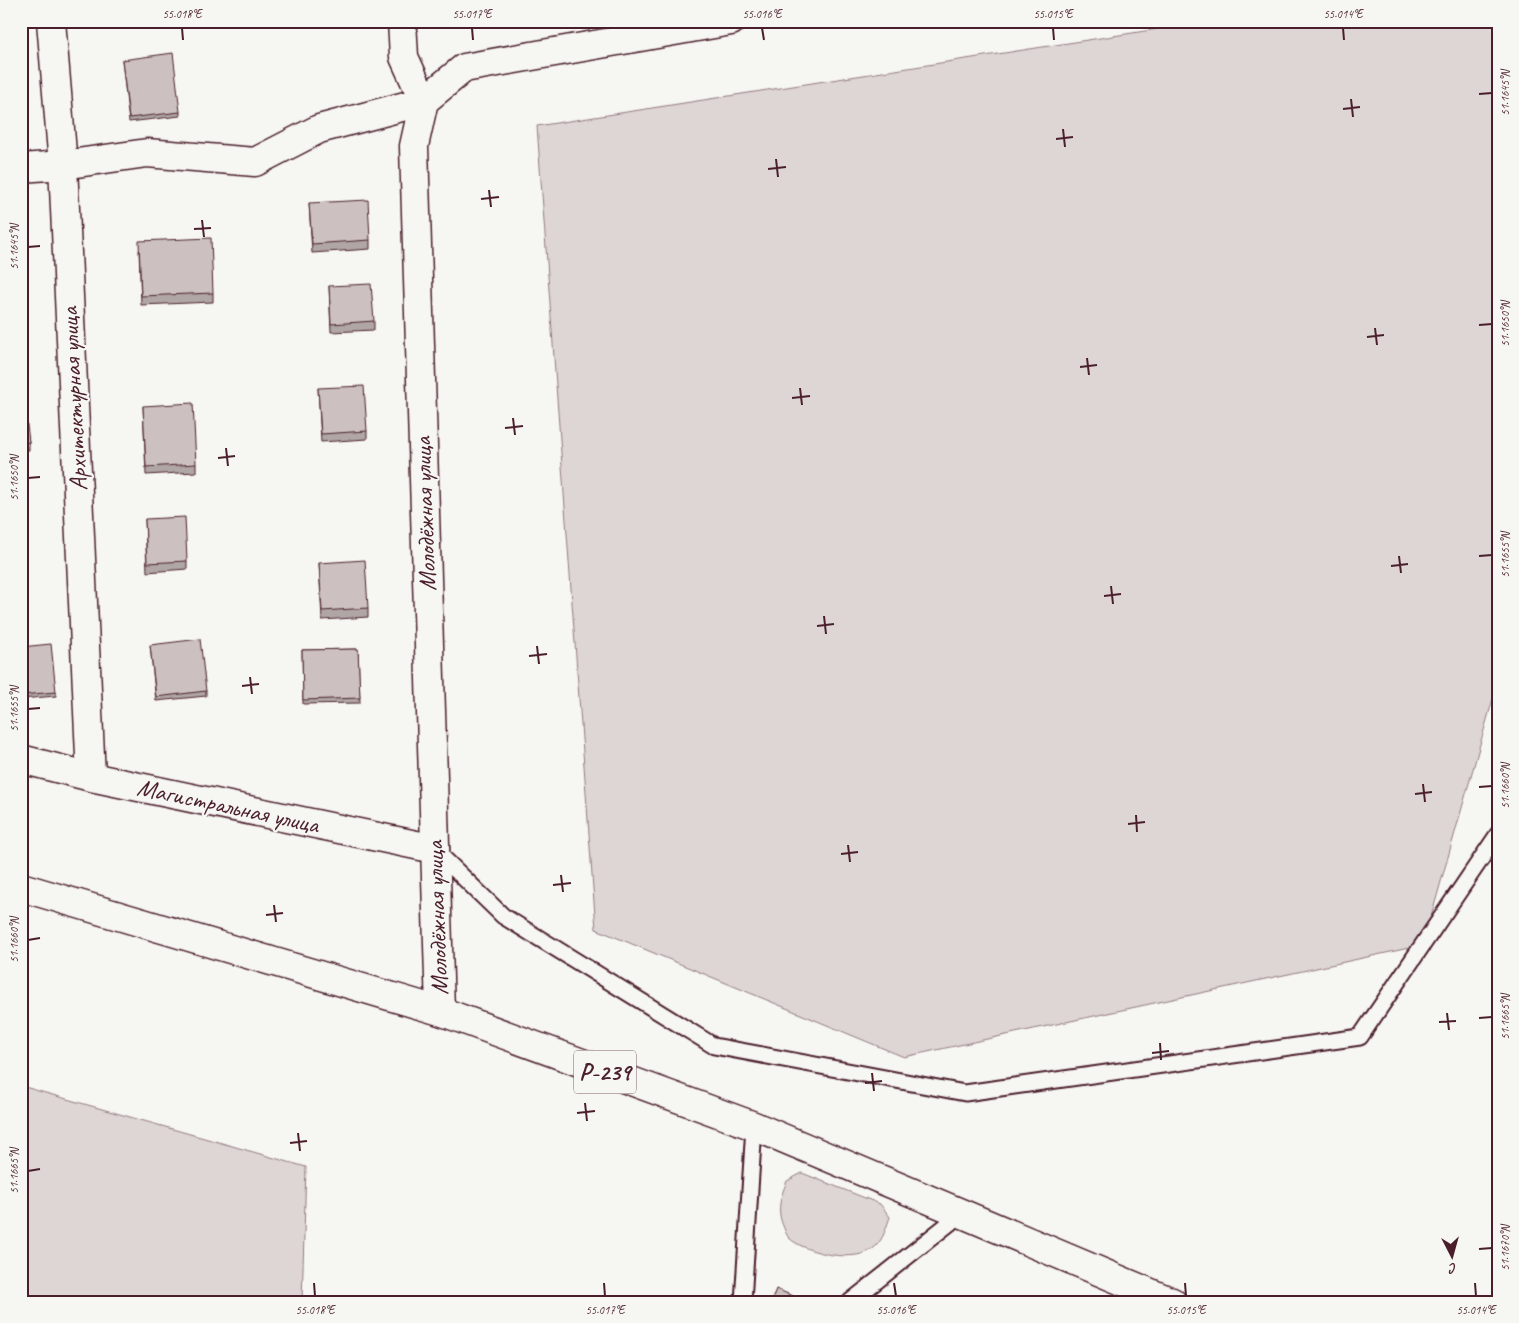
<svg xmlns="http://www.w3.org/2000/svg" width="1519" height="1323" font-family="Caveat,sans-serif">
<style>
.green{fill:#ddd6d5;stroke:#947a80}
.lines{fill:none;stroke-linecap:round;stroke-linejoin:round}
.lane-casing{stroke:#4a1f2b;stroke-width:19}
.street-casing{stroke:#4a1f2b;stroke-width:31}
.secondary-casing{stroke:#4a1f2b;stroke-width:31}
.highway-casing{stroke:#4a1f2b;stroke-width:31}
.lane{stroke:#f6f6f2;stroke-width:15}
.street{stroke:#f6f6f2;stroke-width:28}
.secondary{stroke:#f6f6f2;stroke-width:28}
.highway{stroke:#f6f6f2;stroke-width:28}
.wall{fill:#afa6a5;stroke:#4a1f2b}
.building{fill:#ccc1c0;stroke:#4a1f2b}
.ticks{fill:none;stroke:#4a1f2b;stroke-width:2}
.labels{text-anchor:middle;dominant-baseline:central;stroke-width:4.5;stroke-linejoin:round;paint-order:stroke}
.shield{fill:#f6f6f2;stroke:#7e6067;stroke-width:1}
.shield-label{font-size:24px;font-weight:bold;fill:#4a1f2b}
.street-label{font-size:25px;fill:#4a1f2b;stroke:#f6f6f2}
.neatline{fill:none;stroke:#4a1f2b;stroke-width:2}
.ticks-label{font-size:12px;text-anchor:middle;fill:#4a1f2b}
</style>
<rect width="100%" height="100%" fill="#f6f6f2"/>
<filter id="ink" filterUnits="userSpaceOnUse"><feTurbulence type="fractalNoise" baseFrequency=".02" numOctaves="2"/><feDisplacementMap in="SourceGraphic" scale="10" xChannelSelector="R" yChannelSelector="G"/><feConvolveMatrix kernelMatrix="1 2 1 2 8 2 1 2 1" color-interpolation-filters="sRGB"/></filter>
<g filter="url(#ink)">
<g class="green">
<path d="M1209,21H1498V681L1423,945L904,1057L596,929L537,126Z"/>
<path d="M21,1086L306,1167L302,1302H21Z"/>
<path d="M802,1173L880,1204L890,1217C886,1228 884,1238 875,1247C857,1264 807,1254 789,1238C787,1236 785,1231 784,1228C776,1211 780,1198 787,1181Z"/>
</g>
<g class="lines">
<g class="lane-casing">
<g id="lane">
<path d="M436,851L503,916L714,1046L965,1093L1360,1037L1498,834"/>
<path d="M743,1302L754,1126"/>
<path d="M850,1302L961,1214"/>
</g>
</g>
<g class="street-casing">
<g id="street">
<path d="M51,21L63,165L91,777"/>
<path d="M21,168L63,165L147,153L255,162L319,129L424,101L404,57L402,21"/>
<path d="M21,759L91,777L435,849"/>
</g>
</g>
<g class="secondary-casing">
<path id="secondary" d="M440,1011L414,146L424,101L464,68L731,21"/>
</g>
<g class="highway-casing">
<path id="highway" d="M21,887L440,1011L754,1126L1172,1302"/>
</g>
<use href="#lane" class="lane"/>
<use href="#street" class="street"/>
<use href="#secondary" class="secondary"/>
<use href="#highway" class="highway"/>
</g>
<g class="wall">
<path d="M122,60L180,112V116L129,122Z"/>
<path d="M309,203L370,240V249L312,253Z"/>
<path d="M139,250L213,293V302L141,305Z"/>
<path d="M329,286L374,321V330L331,332Z"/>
<path d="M21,352L23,365V373H21Z"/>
<path d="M318,388L367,431V439L321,442Z"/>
<path d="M21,399L29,442V450L21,451Z"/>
<path d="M143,406L196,464V472L146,475Z"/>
<path d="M145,519L187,561V569L147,572Z"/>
<path d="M319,563L368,608V617L322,620Z"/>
<path d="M150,645L206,691V696L156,701Z"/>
<path d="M21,647L56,692V696L21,699Z"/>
<path d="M358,649L360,703L303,704L302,650Z"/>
</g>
<g class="building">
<path d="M173,53L180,112L129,118L122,60Z"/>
<path d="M368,200L370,240L312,244L309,203Z"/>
<path d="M211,238L213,293L141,296L139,241Z"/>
<path d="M371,284L374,321L331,324L329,286Z"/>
<path d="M21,352L23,365H21Z"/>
<path d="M364,386L367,431L321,434L318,388Z"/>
<path d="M24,398L29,442L21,443V399Z"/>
<path d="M193,403L196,464L146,467L143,406Z"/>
<path d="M185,517L187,561L147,563L145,519Z"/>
<path d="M365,560L368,608L322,611L319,563Z"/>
<path d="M200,639L206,691L156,697L150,645Z"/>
<path d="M51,644L56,692L21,695V647Z"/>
<path d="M358,649L360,698L303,700L302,650Z"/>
<path d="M776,1289L808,1302H771Z"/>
</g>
</g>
<path class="ticks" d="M182,28L183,40M472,28L473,40M762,28L764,40M1053,28L1054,40M1343,28L1344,40M1479,94L1492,93M1351,99L1353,117M1343,109L1360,107M1063,129L1065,147M1056,139L1073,137M776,159L778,177M768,169L786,167M489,190L491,207M481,199L499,197M202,220L204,237M194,229L211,228M28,247L40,246M1479,325L1492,324M1375,328L1377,345M1367,337L1384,335M1087,358L1089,375M1080,367L1097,365M800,388L802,405M792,398L810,396M513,418L515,435M505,428L523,426M226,448L228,466M218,458L235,456M28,478L40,477M1399,556L1401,573M1479,556L1492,555M1391,566L1408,564M1111,586L1113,604M1104,596L1121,594M824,616L826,634M817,626L834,624M537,646L539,664M529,656L547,654M250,677L252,694M242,686L259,684M28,709L40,708M1423,784L1425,802M1479,787L1492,786M1415,794L1432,792M1136,815L1137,832M1128,824L1145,822M848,845L850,862M841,854L858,852M561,875L563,892M553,885L571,883M274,905L276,922M266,915L283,913M28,940L40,938M1447,1013L1449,1030M1479,1018L1492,1017M1439,1022L1456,1021M1160,1043L1161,1060M1152,1053L1169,1051M872,1073L874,1091M865,1083L882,1081M585,1103L587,1121M577,1113L595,1111M298,1133L300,1151M290,1143L307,1141M28,1171L40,1169M1479,1249L1492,1248M314,1283L315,1296M604,1283L605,1296M894,1283L896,1296M1185,1283L1186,1296M1475,1283L1476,1296"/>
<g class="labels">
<rect class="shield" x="574" y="1050.5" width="62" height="43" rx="4"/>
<g class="shield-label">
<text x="605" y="1072">Р-239</text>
</g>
<g class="street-label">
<text transform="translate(74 399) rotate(-93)">Архитектурная улица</text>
<text transform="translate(425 514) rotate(-92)">Молодёжная улица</text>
<text transform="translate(228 806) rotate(12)">Магистральная улица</text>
<text transform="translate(437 918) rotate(-92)">Молодёжная улица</text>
</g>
</g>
<rect width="1519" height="1323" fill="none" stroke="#f6f6f2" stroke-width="55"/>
<g transform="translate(1452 1256) rotate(174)" stroke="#f6f6f2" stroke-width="4" paint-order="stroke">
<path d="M0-4L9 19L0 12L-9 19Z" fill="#4a1f2b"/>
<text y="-8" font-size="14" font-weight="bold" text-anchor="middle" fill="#4a1f2b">С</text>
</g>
<rect x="28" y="28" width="1464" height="1268" class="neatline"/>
<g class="ticks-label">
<text x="182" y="18">55.018°E</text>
<text x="472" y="18">55.017°E</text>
<text x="762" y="18">55.016°E</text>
<text x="1053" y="18">55.015°E</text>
<text x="1343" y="18">55.014°E</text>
<text transform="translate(1505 93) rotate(-90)" y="4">51.1645°N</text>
<text transform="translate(14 247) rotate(-90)" y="4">51.1645°N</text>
<text transform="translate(1505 324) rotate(-90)" y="4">51.1650°N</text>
<text transform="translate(14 478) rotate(-90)" y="4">51.1650°N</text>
<text transform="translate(1505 555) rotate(-90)" y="4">51.1655°N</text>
<text transform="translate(14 709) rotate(-90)" y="4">51.1655°N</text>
<text transform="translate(1505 786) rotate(-90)" y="4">51.1660°N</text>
<text transform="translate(14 940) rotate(-90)" y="4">51.1660°N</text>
<text transform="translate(1505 1017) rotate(-90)" y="4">51.1665°N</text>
<text transform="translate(14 1171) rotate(-90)" y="4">51.1665°N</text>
<text transform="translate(1505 1248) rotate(-90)" y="4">51.1670°N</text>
<text x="315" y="1314">55.018°E</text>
<text x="605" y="1314">55.017°E</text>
<text x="896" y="1314">55.016°E</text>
<text x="1186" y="1314">55.015°E</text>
<text x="1476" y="1314">55.014°E</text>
</g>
</svg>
